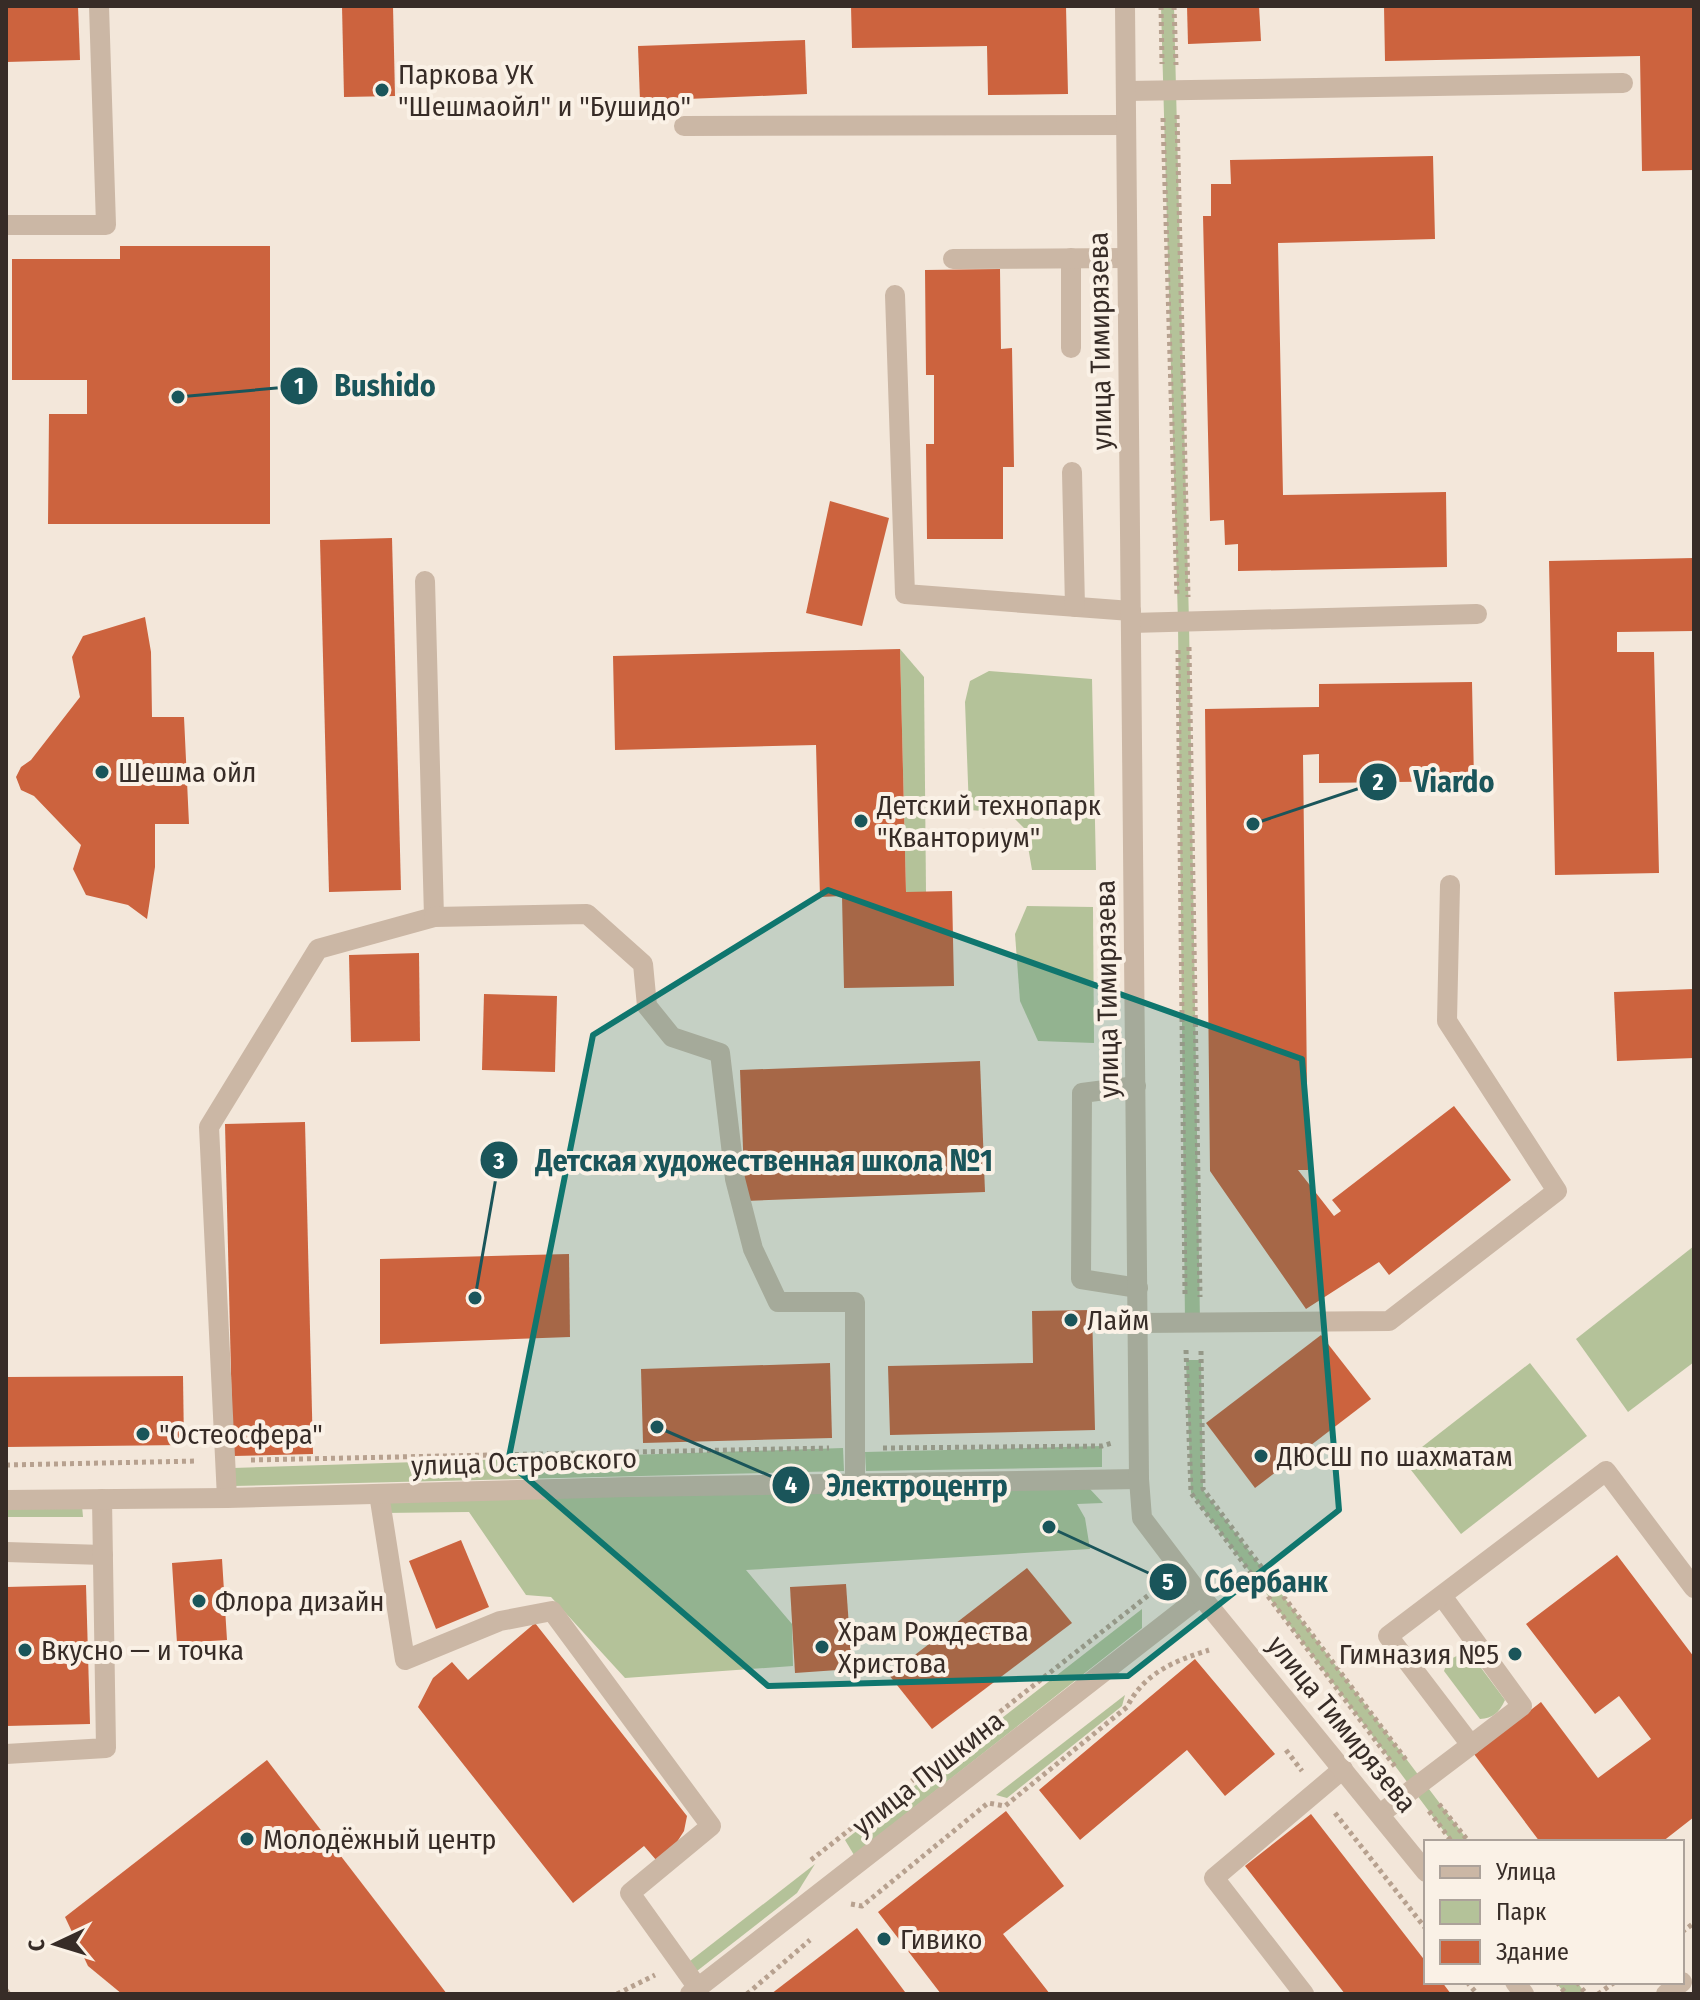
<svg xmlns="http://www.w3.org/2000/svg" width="1700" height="2000" font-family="'Fira Sans Condensed',sans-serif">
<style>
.green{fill:#b4c299}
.building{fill:#cc633e}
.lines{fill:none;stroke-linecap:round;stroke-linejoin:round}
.path{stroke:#b7a18f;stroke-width:5;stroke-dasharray:4 4;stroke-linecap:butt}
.service{stroke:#cbb7a5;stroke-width:20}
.minor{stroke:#cbb7a5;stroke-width:20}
.tertiary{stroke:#cbb7a5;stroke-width:20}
.marked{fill:#0f766e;fill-opacity:0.2;stroke:#0f766e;stroke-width:6;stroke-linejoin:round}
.poi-dot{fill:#1a555a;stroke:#faf1e6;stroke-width:3}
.labels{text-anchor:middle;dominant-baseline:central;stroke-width:8;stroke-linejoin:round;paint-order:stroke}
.poi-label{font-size:28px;fill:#372c27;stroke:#faf1e6;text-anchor:start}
.street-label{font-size:28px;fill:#372c27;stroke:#faf1e6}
.leader{fill:none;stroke:#1a555a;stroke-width:3}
.callout-dot{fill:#1a555a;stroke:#faf1e6;stroke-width:3}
.mark-label{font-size:24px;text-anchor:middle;font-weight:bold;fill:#fff}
.callout-label{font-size:30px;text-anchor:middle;font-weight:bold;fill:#1a555a;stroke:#faf1e6;stroke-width:8;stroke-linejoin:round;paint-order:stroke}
</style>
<rect width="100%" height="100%" fill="#f3e7da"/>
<g class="green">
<path d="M1161,6H1174L1189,623L1200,1323H1185L1178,623Z"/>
<path d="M900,649L924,677L926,892H906Z"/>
<path d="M989,671L1092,679L1096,870H1032L1025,829L1009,813L969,810L965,702L970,681Z"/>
<path d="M1027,906L1093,907L1094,1043L1038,1041L1020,1001L1015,934Z"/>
<path d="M1694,1246V1362L1628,1412L1576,1339Z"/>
<path d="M1186,1360H1201L1203,1490L1469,1842H1452L1191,1493Z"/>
<path d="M1530,1363L1587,1436L1461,1534L1404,1461Z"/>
<path d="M1102,1446V1467L866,1471L865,1452Z"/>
<path d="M843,1448L844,1471L233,1486V1468Z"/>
<path d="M1089,1488L1103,1503L1077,1504L1085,1518L1090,1549L746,1570L792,1624L793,1666L625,1678L551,1597L526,1595L469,1512L382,1513L379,1494Z"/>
<path d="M82,1506L83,1517H6V1507Z"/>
<path d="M1142,1609V1628L854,1855L845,1840Z"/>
<path d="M1470,1653L1505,1700C1499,1713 1493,1718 1480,1719L1444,1671C1448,1658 1457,1654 1470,1653Z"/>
<path d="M1125,1695L1122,1706L1007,1798L996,1795Z"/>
<path d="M815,1864L797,1893L697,1971L690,1961Z"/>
<path d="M1556,1982H1577L1585,1993L1565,1994Z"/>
</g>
<g class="building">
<path d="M6,6H78L80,60L6,62Z"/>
<path d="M342,6H393L395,96L344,97Z"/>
<path d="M851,6H1066L1068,94L988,95L987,46L852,48Z"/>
<path d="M1187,6H1259L1261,41L1188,44Z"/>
<path d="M1384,6H1694V170L1642,171L1640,56L1385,61Z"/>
<path d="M805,40L807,94L640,101L638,46Z"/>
<path d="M1433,156L1435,239L1278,243L1283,495L1446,492L1447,567L1238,571V544L1225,545L1224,520L1210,521L1203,216H1211V184H1231L1230,160Z"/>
<path d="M120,246H270V524H48L49,414H87V380H12V259H120Z"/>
<path d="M1000,269L1001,349L1012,348L1014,467H1003V539H927L926,444H934V375H926L925,270Z"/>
<path d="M830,501L889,518L862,626L806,613Z"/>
<path d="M392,538L401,890L329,892L320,540Z"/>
<path d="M1694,558V631L1617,632V652H1654L1659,873L1555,875L1549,561Z"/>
<path d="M145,617L151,652L152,717H184L189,824H155V867L147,919L128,905L86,895L73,869L81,845L34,796L21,790L16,777L21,767L31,760L80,697L72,657L83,636Z"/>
<path d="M900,649L906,892L952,891L954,986L844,988L842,896L820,897L816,745L615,750L613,656Z"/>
<path d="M1472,682L1474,781L1319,783V754L1303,755L1308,1170H1298L1334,1216L1341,1211L1332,1200L1454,1106L1511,1180L1389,1275L1379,1262L1306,1309L1210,1171L1205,709L1319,707V684Z"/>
<path d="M419,953L420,1041L351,1042L349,955Z"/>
<path d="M1694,989V1058L1617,1061L1614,992Z"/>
<path d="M484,994L557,996L555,1072L482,1070Z"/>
<path d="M980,1061L985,1192L745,1201L740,1070Z"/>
<path d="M305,1122L313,1454L233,1456L225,1124Z"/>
<path d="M569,1254L570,1337L380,1344V1259Z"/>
<path d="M1092,1310L1095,1430L890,1435L888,1366L1033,1363L1032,1311Z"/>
<path d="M1321,1335L1371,1399L1255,1488L1206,1423Z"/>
<path d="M830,1363L832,1438L643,1443L641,1369Z"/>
<path d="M183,1376L184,1445L6,1447V1377Z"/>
<path d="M461,1540L489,1607L436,1629L409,1561Z"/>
<path d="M1617,1555L1694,1657V1817L1662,1842H1540L1474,1754L1541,1702L1598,1778L1651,1739L1619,1696L1595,1714L1526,1624Z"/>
<path d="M222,1559L227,1640L177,1643L172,1563Z"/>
<path d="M1027,1568L1072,1623L932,1729L889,1675Z"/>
<path d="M846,1584L852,1669L795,1673L790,1587Z"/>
<path d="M86,1585L90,1724L6,1726V1587Z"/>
<path d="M535,1623L687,1816L684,1831L675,1845L657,1861L644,1846L573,1903L418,1707L433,1678L452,1662L468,1680Z"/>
<path d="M1195,1659L1275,1754L1225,1796L1187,1750L1080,1840L1039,1790Z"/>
<path d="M267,1760L447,1994H122L88,1966L65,1917Z"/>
<path d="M1006,1811L1064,1886L1003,1934L1050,1994H941L878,1912Z"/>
<path d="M1311,1814L1426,1962V1982H1442L1451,1994H1345L1245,1866Z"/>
<path d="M857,1928L905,1992L902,1994H771Z"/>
</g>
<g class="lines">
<g class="path">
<path d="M1161,6L1162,64"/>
<path d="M1174,6L1176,65"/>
<path d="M1177,115L1188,597"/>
<path d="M1163,118L1177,596"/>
<path d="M1189,647L1200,1297"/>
<path d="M1178,650L1185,1296"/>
<path d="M1186,1350L1191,1493L1396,1768"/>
<path d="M1201,1351L1203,1489L1407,1761"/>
<path d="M883,1448L1102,1446L1112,1443"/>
<path d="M251,1460L829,1448"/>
<path d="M6,1465L197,1461"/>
<path d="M1286,1750L1302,1771"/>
<path d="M1439,1804L1469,1842"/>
<path d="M1429,1811L1452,1842"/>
<path d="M1335,1813L1426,1929"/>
<path d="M811,1860L1159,1587"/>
<path d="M851,1904L862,1906L988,1803L1005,1806L1127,1707C1144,1673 1174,1661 1209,1650"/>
<path d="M1682,1932L1694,1923"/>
<path d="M1467,1982L1477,1994"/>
<path d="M1557,1982L1566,1994"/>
<path d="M1577,1982L1586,1994"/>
<path d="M6,1990L9,1994"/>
<path d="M617,1994L655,1975"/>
<path d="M747,1994L810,1940"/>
<path d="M1598,1994L1615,1982"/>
</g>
<g class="service">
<path d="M1126,91L1623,83"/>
<path d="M6,225H106L99,6"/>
<path d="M1071,258V348"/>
<path d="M953,259L1127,258"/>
<path d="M895,295L905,594L1131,611"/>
<path d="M1072,472L1075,607"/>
<path d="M1131,623L1477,614"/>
<path d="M1136,1086L1082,1093L1081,1279L1138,1288"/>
<path d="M1138,1323L1389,1321L1557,1191L1447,1021L1450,885"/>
<path d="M379,1494L405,1660L500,1621L552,1611L711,1826L630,1893L698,1988"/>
<path d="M227,1498L209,1127L318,949L434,917L425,581"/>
<path d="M6,1552L103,1555"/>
<path d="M1442,1596L1522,1706L1471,1745"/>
<path d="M6,1754L106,1748L102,1499"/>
<path d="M1380,1814L1471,1745L1388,1636L1606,1471L1694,1588"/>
<path d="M1304,1994L1214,1878L1343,1769"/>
</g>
<g class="minor">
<path d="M684,126L1126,125"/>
<path d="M434,917L587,914L643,964L647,1006L672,1037L720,1053L735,1179L753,1249L778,1302H855V1483"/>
<path d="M6,1500L227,1498L629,1487L1139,1479"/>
<path d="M690,1994L1201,1596"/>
<path d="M1666,1994L1682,1982"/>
</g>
<g class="tertiary">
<path d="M1125,6L1139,1479L1142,1518L1201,1596L1426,1872"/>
<path d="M1515,1982L1524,1994"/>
</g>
</g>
<path class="marked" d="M828,890L1302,1059L1339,1510L1128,1676L768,1686L508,1462L593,1035Z"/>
<g class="poi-dot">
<circle cx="382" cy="90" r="8"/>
<circle cx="102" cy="772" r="8"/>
<circle cx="861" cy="821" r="8"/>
<circle cx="1071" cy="1320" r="8"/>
<circle cx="143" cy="1434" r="8"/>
<circle cx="1261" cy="1456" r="8"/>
<circle cx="199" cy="1601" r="8"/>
<circle cx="822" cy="1647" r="8"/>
<circle cx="25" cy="1650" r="8"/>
<circle cx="1515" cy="1654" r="8"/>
<circle cx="247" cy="1839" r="8"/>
<circle cx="884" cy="1939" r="8"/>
</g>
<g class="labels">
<g class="poi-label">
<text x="398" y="74">Паркова УК<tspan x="398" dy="32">"Шешмаойл" и "Бушидо"</tspan></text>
<text x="118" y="772">Шешма ойл</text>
<text x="877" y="805">Детский технопарк<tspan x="877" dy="32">"Кванториум"</tspan></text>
<text x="1087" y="1320">Лайм</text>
<text x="159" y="1434">"Остеосфера"</text>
<text x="1277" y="1456">ДЮСШ по шахматам</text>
<text x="215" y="1601">Флора дизайн</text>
<text x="838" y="1631">Храм Рождества<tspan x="838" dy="32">Христова</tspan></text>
<text x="41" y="1650">Вкусно — и точка</text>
<text x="1499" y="1654" text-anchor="end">Гимназия №5</text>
<text x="263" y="1839">Молодёжный центр</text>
<text x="900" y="1939">Гивико</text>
</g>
<g class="street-label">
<text transform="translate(1100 341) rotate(-91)">улица Тимирязева</text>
<text transform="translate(1107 989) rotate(-91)">улица Тимирязева</text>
<text transform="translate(524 1462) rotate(-2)">улица Островского</text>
<text transform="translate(1342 1724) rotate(51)">улица Тимирязева</text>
<text transform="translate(928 1773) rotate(-38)">улица Пушкина</text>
</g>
</g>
<path class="leader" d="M178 397L299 386M1253 824L1378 782M475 1298L499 1160M657 1427L791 1485M1049 1527L1168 1582"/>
<g class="callout-dot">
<circle cx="178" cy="397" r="8"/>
<circle cx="1253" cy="824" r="8"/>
<circle cx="475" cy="1298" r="8"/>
<circle cx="657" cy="1427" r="8"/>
<circle cx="1049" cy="1527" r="8"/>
<circle cx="299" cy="386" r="20"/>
<circle cx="1378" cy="782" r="20"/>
<circle cx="499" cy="1160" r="20"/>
<circle cx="791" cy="1485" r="20"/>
<circle cx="1168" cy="1582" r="20"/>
</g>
<g class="mark-label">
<text x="299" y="394">1</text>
<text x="1378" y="790">2</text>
<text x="499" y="1169">3</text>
<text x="791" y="1493">4</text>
<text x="1168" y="1590">5</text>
</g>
<g class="callout-label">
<text x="385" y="396">Bushido</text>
<text x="1454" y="792">Viardo</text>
<text x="764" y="1171">Детская художественная школа №1</text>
<text x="917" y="1496">Электроцентр</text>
<text x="1266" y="1592">Сбербанк</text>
</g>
<rect width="1700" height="2000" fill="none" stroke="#372c27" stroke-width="16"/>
<rect x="1424" y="1840" width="260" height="144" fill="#faf1e6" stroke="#aca29a" stroke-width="2"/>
<rect x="1440" y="1866" width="40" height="12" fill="#cbb7a5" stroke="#aca29a" stroke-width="2"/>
<text x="1496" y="1880" font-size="24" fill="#372c27">Улица</text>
<rect x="1440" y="1900" width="40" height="24" fill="#b4c299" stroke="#aca29a" stroke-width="2"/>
<text x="1496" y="1920" font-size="24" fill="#372c27">Парк</text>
<rect x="1440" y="1940" width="40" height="24" fill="#cc633e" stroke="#aca29a" stroke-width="2"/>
<text x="1496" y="1960" font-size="24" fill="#372c27">Здание</text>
<g transform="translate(56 1944) rotate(266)" stroke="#faf1e6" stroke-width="6" paint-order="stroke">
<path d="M0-6L14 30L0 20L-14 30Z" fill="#372c27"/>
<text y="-12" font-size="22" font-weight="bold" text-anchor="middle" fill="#372c27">С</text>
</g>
</svg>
